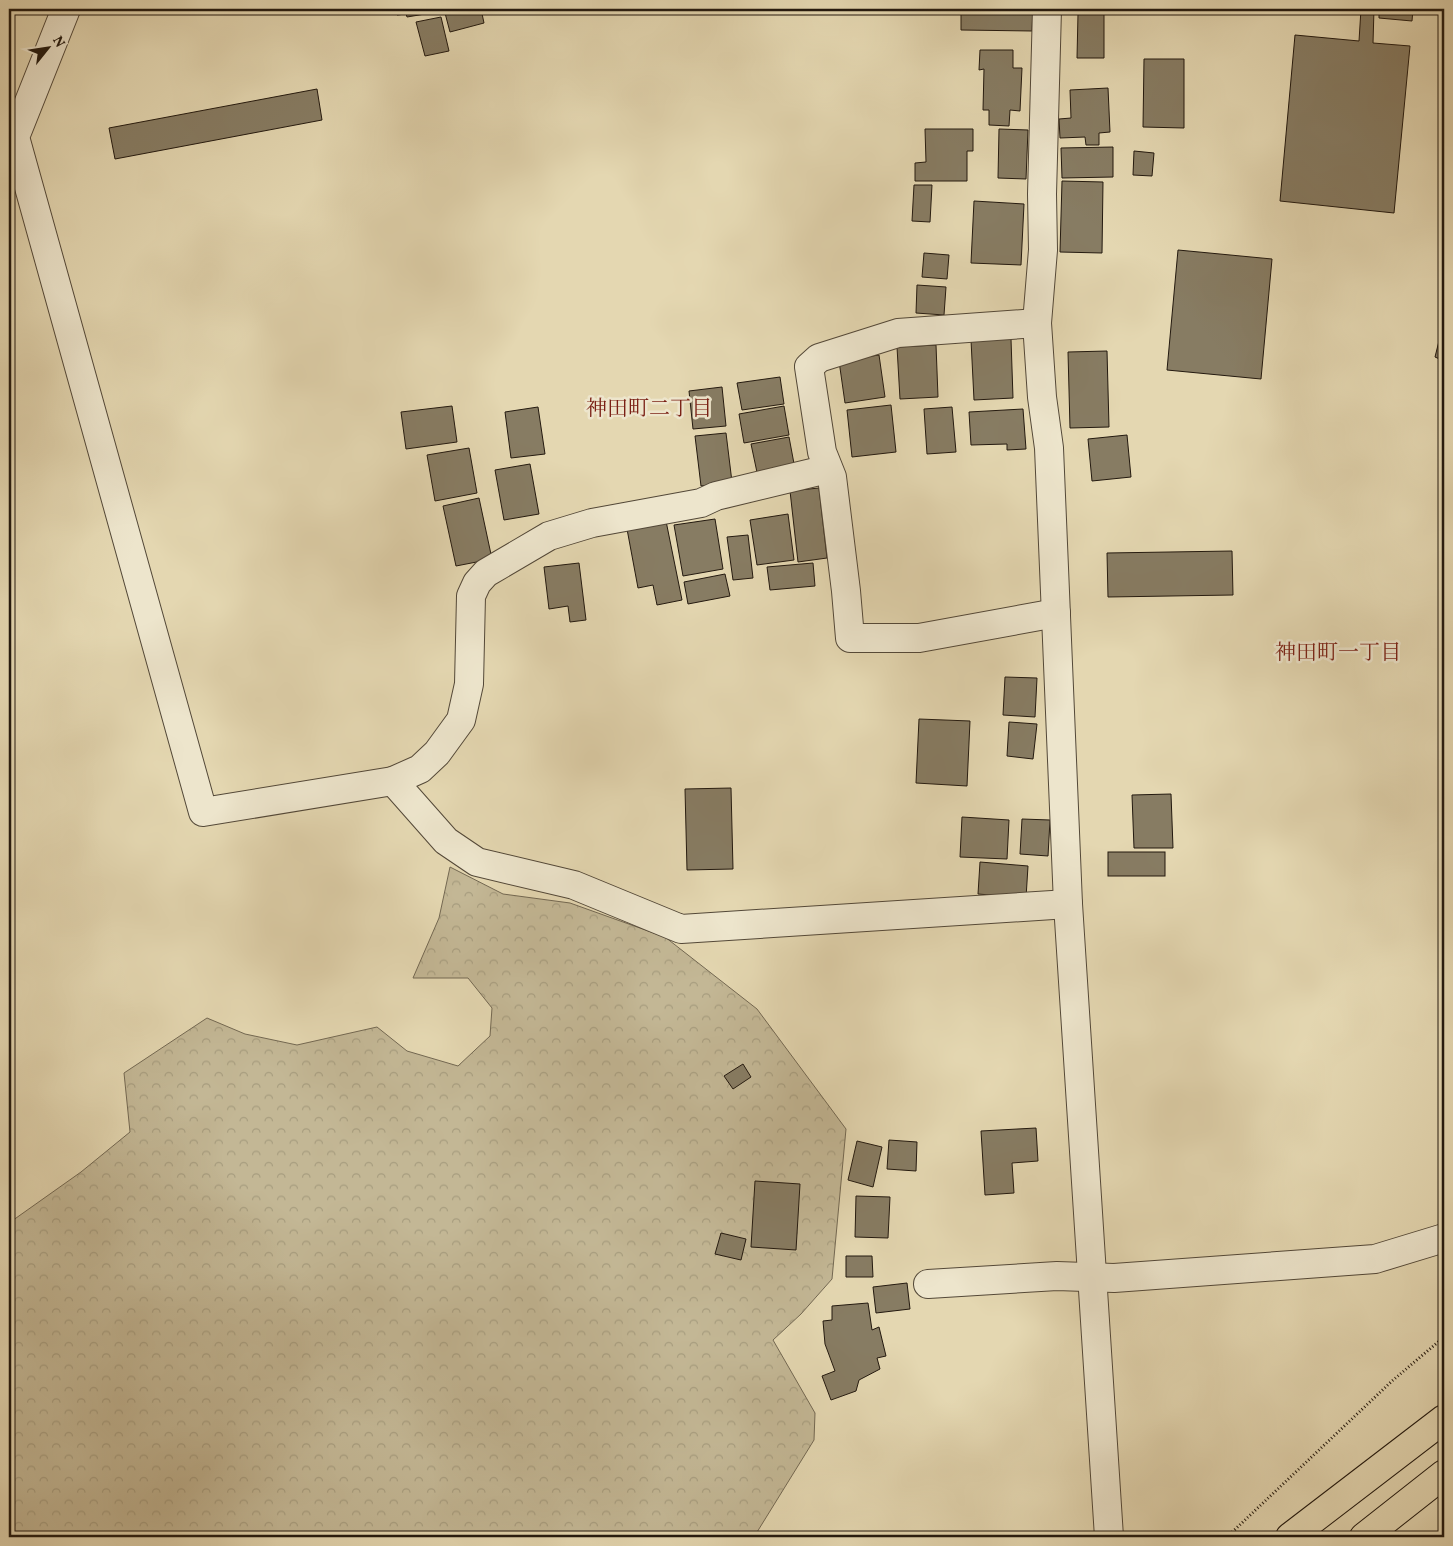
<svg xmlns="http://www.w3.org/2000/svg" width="1453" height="1546" font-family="Vollkorn,'Noto Serif JP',serif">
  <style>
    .forest { fill: url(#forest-crowns); stroke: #736852 }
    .building { fill: #877c63; stroke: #23190f }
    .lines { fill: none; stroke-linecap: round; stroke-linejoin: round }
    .minor-casing { stroke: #534838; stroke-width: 30 }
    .motorway-casing { stroke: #23190f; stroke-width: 30 }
    .path { stroke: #23190f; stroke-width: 3; stroke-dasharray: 1 2.5; stroke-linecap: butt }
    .minor { stroke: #ede5cc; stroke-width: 28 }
    .motorway { stroke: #e4d7b1; stroke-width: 28 }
    .labels { text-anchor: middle; stroke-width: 5; stroke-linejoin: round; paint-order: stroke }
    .neighbourhood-label { font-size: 21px; fill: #7a1f14; stroke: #ede5cc }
  </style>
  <defs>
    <pattern id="forest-crowns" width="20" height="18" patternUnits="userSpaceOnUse" patternTransform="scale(1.25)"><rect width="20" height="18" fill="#c3b795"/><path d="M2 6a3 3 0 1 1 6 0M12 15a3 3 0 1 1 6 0" fill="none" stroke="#a79d7f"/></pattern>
  </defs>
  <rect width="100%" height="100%" fill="#e4d7b1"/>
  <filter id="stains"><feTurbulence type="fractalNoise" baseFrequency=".004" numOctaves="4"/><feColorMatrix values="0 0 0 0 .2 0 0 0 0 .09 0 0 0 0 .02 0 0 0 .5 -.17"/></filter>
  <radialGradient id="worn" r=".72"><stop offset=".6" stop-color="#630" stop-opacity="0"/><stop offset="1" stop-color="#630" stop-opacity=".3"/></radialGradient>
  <path class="forest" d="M450,867L503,894L570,903L665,937L757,1009L846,1129L832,1279L801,1314L773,1340L815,1413L814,1440L754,1537H9V1223L81,1172L130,1132L124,1073L207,1018L245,1034L297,1045L377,1027L407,1051L458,1066L490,1036L492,1008L468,978H413L439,918Z"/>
  <g class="building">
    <path d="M396,9H442L443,11L407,17L406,14L397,15Z"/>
    <path d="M463,9H481L484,23L450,32L445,13Z"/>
    <path d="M961,9H1033L1032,31L961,30Z"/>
    <path d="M1361,9H1374L1373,43L1410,46L1394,213L1280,201L1295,35L1359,41Z"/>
    <path d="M1379,9H1413L1412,21L1379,18Z"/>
    <path d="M1078,14H1104V58H1077Z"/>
    <path d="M441,17L449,51L425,56L416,22Z"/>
    <path d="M980,50H1013V68H1022L1020,111L1010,110L1009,126L989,125V110H983L984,69L979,70Z"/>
    <path d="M1144,59H1184V128L1143,127Z"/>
    <path d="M1108,88L1110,132L1099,133V145H1086L1085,137L1060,138L1059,119L1071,118L1070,90Z"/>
    <path d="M317,89L322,120L115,159L109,128Z"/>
    <path d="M925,129H973V151H967V181H915V163L926,162Z"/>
    <path d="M999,129L1028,130L1026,179L998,178Z"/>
    <path d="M1113,147V177L1062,178L1061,148Z"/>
    <path d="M1134,151L1154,153L1152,176L1133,175Z"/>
    <path d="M1062,181L1103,182L1102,253L1060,252Z"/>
    <path d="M914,185H932L930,222L912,221Z"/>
    <path d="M974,201L1024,204L1021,265L971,263Z"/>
    <path d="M1178,250L1272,259L1261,379L1167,370Z"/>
    <path d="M924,253L949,255L947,279L922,277Z"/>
    <path d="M917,285L946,287L944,315L916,313Z"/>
    <path d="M1444,321V361L1435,357Z"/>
    <path d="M1011,339L1013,398L974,400L971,340Z"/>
    <path d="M936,345L938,397L900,399L897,347Z"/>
    <path d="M1107,351L1109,427L1070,428L1068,352Z"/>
    <path d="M879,355L885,397L845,403L839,361Z"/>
    <path d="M780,377L784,404L742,410L737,383Z"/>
    <path d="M722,387L726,426L693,429L689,391Z"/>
    <path d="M891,405L896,452L852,457L847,410Z"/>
    <path d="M452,406L457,442L406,449L401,412Z"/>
    <path d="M784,406L789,435L744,443L739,414Z"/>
    <path d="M538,407L545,454L511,458L505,412Z"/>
    <path d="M952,407L956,452L927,454L924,409Z"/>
    <path d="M1023,409L1026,449L1007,450V444L971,445L969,412Z"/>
    <path d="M726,433L732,482L701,486L695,436Z"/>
    <path d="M1127,435L1131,477L1092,481L1088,439Z"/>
    <path d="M789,437L795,469L758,477L751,444Z"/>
    <path d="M469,448L477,493L435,501L427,455Z"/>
    <path d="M530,464L539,514L504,520L495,470Z"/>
    <path d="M819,488L827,558L798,562L790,491Z"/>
    <path d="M479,498L492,559L456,566L443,506Z"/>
    <path d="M788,514L794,560L757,565L750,520Z"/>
    <path d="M715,519L723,569L683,576L674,525Z"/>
    <path d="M666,521L682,600L657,605L653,585L638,588L627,529Z"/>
    <path d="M748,535L753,578L733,580L727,537Z"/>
    <path d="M1232,551L1233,595L1108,597L1107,553Z"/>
    <path d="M579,563L586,620L570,622L568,606L549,609L544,567Z"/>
    <path d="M813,563L815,586L770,590L767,567Z"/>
    <path d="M725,574L730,596L688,604L684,582Z"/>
    <path d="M1005,677L1037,678L1035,717L1003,715Z"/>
    <path d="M919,719L970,721L967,786L916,783Z"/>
    <path d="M1009,722L1037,724L1033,759L1007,756Z"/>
    <path d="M731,788L733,869L687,870L685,789Z"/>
    <path d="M1171,794L1173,848H1134L1132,795Z"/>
    <path d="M962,817L1009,820L1007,859L960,857Z"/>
    <path d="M1022,819L1050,820L1048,856L1020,854Z"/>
    <rect x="1108" y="852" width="57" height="24"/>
    <path d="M980,862L1028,866L1026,898L978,894Z"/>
    <path d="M743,1064L751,1077L733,1089L724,1076Z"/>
    <path d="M1036,1128L1038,1161L1012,1163L1014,1193L985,1195L981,1131Z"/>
    <path d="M889,1140L917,1142L916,1171L887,1169Z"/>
    <path d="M857,1141L882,1147L873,1187L848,1180Z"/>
    <path d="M755,1181L800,1184L796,1250L751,1247Z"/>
    <path d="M856,1196L890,1197L888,1238L855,1237Z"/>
    <path d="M721,1233L746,1239L741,1260L715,1254Z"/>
    <path d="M846,1256H872L873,1277H846Z"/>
    <path d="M907,1283L910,1309L876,1313L873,1287Z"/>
    <path d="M868,1303L872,1330L879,1327L886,1356L877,1358L880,1369L859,1380L856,1391L831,1400L822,1376L835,1371L825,1344L823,1321L832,1320V1306Z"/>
  </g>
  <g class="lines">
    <g class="minor-casing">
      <g id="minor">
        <path d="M66,9L15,137L203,812L393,781L446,841L477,862L574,885L681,929L1068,904"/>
        <path d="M1047,9L1042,194L1043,250L1037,323L1042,397L1049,448L1068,904L1109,1537"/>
        <path d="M1037,323L898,333L819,358L809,367L822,452L832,477L846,591L850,638H919L1056,613"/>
        <path d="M393,781L420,769L437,753L461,720L469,684L471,596L477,583L486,573L549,536L592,523L701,503L716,496L828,469"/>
        <path d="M928,1284L1057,1276L1114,1278L1375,1259L1444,1238"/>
      </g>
    </g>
    <g class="motorway-casing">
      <g id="motorway">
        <path d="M1290,1537L1444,1419"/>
        <path d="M1364,1537L1444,1474"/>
      </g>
    </g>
    <path class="path" d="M1227,1537L1392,1381L1444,1337"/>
    <use href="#minor" class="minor"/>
    <use href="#motorway" class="motorway"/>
  </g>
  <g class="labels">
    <g class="neighbourhood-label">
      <text x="649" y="415">神田町二丁目</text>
      <text x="1338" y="659">神田町一丁目</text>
    </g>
  </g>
  <rect width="1453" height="1546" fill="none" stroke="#e4d7b1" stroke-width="30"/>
  <rect x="10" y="10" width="1433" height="1526" fill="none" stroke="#23190f" stroke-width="2.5"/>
  <rect x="15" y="15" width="1423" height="1516" fill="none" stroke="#23190f"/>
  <g transform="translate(48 48) rotate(60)" stroke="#ede5cc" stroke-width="4" paint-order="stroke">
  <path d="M0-4L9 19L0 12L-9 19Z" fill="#23190f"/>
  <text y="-8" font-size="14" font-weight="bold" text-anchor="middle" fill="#23190f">N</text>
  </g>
  <rect width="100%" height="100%" filter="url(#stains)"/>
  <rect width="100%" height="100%" fill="url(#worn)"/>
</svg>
